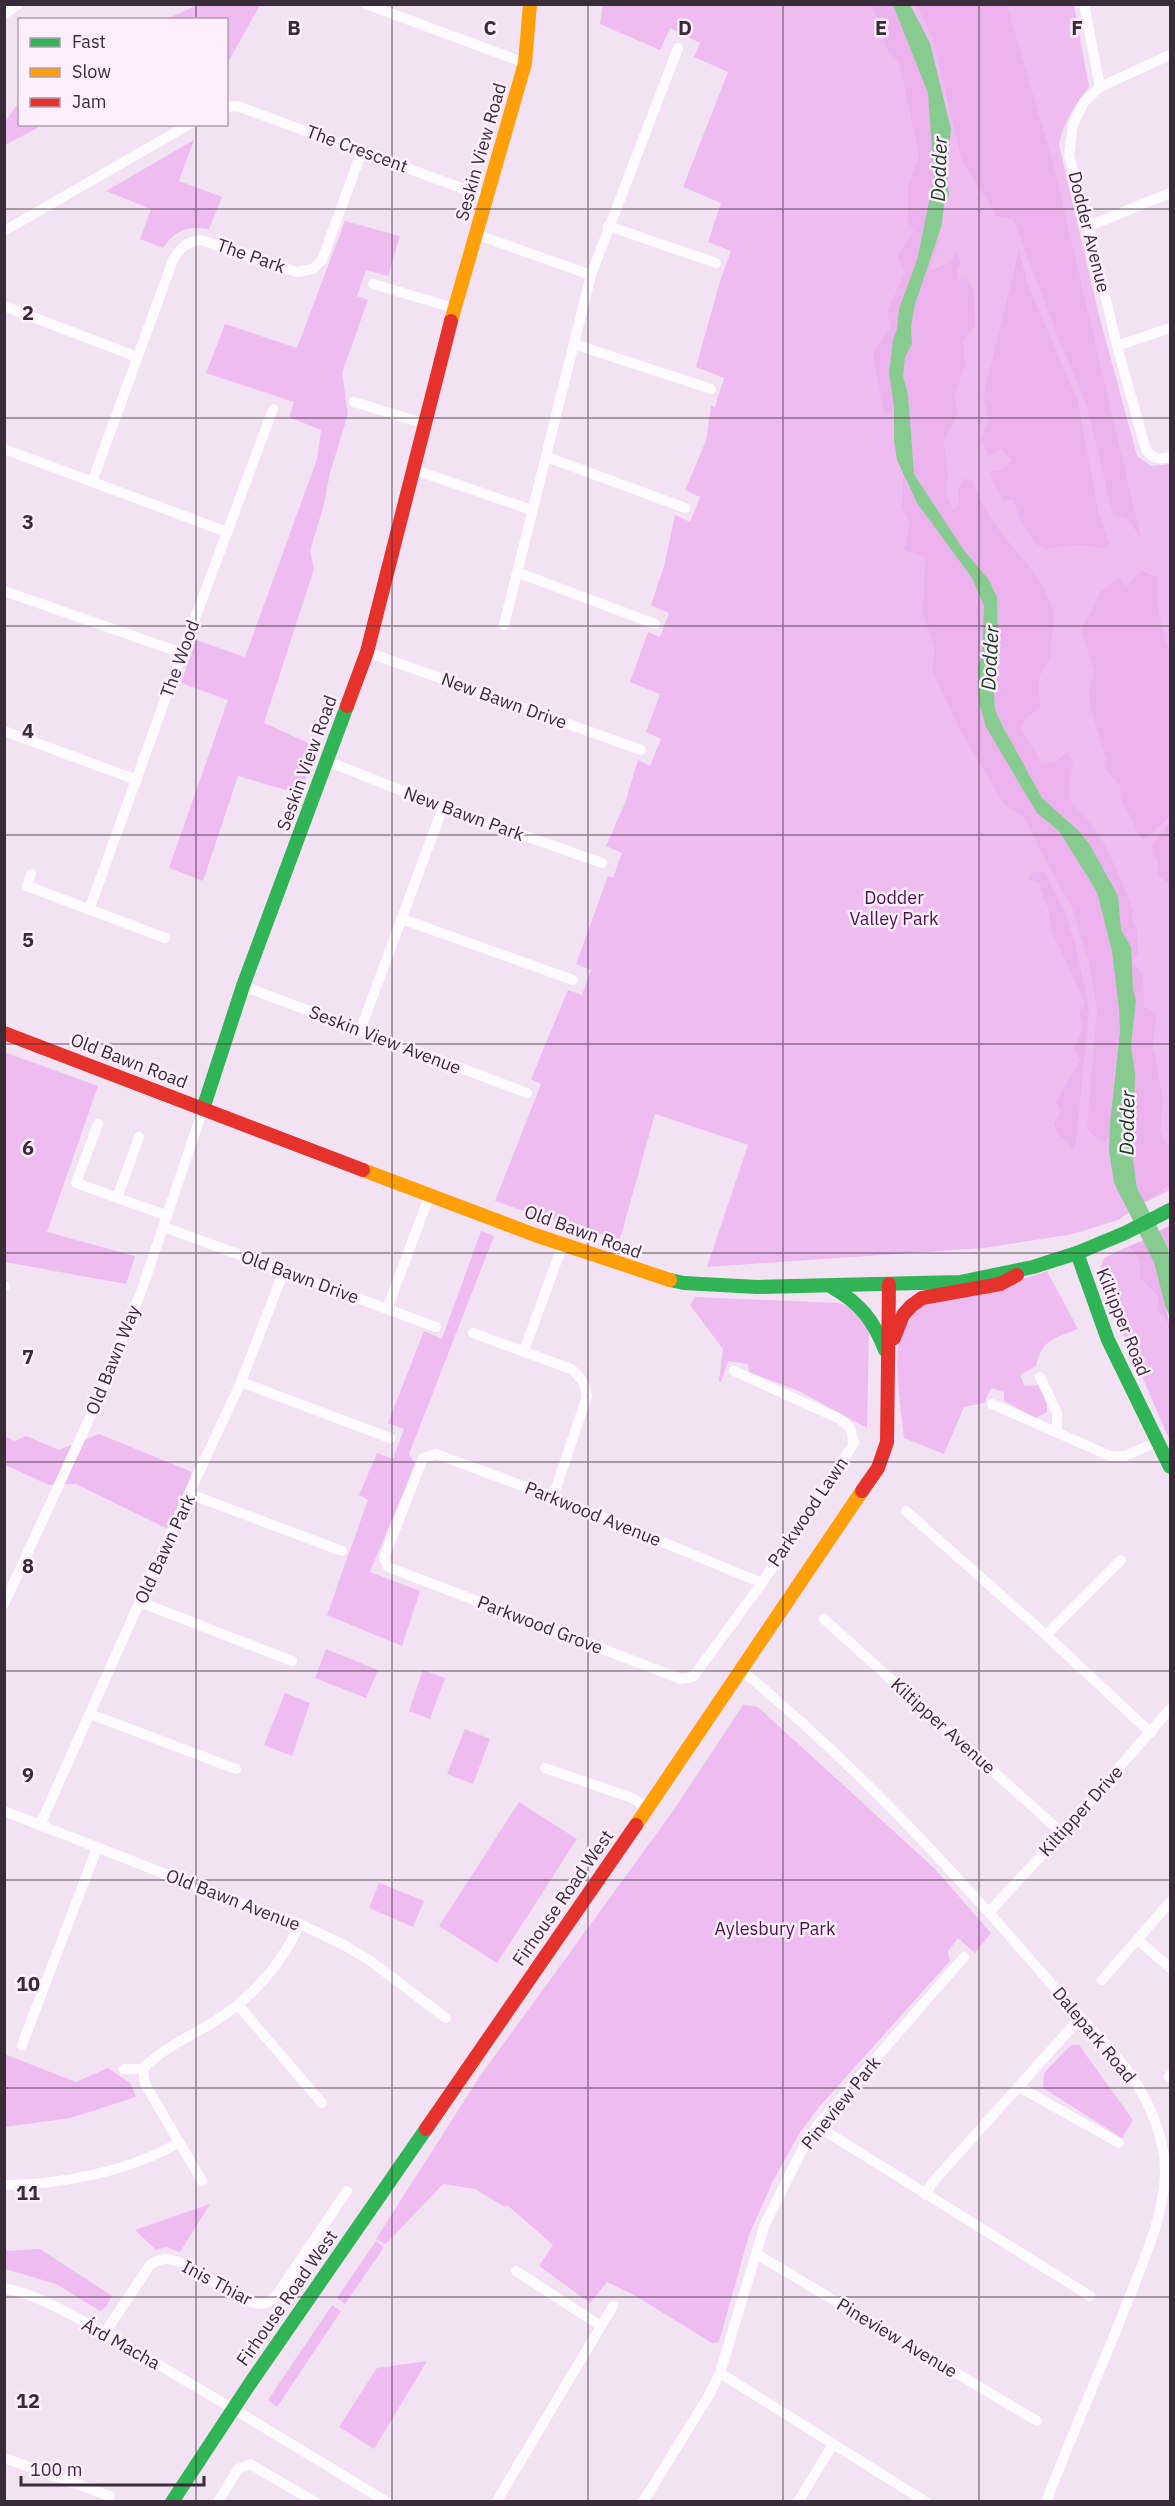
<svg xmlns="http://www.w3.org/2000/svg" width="1175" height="2506" font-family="'IBM Plex Sans',sans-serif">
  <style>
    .green { fill: #efbcf1 }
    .forest { fill: #ebb2ee }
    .water { fill: #88cb90 }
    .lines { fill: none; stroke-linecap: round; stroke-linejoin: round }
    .street { stroke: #fdfbfd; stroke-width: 10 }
    .fast { stroke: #30b455; stroke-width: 14 }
    .slow { stroke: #ff9f0a; stroke-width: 14 }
    .jam { stroke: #e5322d; stroke-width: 14 }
    .grid { fill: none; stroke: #3a2b3b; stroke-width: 1.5; stroke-opacity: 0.55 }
    .labels { text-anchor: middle; stroke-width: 5; stroke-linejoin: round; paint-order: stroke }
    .street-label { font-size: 18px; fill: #3a2b3b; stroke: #feeefe }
    .park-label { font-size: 18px; fill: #4b134e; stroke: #feeefe }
    .water-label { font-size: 20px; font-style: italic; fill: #17401b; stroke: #feeefe }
    .grid-label { font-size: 20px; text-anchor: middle; font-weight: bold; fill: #3a2b3b; stroke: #feeefe; stroke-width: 5; stroke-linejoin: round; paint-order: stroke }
  </style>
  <rect width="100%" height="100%" fill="#f3e2f4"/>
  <g class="green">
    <path d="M199,4L260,5L227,64L226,20L167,19Z"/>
    <path d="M603,5H1074L1089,87C1075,105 1063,122 1059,145L1098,311L1137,456L1151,466L1170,464V1190L1138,1206L1118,1220L1073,1234L984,1248L707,1267L748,1145L655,1114L620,1239L541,1217L495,1201L541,1084L531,1079L568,990L582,995L591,970L576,964L608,876L613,878L622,853L606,846L625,803L638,760L650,766L661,739L646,732L660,694L630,682L648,632L660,637L669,613L651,605L664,566L675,515L690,522L700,497L685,490L706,441L711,406L715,407L724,378L696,367L721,278L731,251L708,242L721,203L683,187L728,72L694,57L700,43L670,28L660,50L600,24Z"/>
    <path d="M19,102L20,124L43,125L5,145V122Z"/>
    <path d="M194,140L179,181L222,197L209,229C187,226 175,230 163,248L140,239L151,209L106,191Z"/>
    <path d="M345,221L400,236L388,276L366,270L357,296L368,300L342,373L348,414L330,473L324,504L310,551L314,569L264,723L317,747L300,794L238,776L203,881L169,868L228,700L181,683L196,640L245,657L317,459L321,430L289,417L294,402L206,373L225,324L297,348Z"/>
    <path d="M4,1052L98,1086L47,1232L135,1256L126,1284L5,1262Z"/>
    <path d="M481,1231L494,1236L409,1454L415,1464L370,1572L420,1591L402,1646L327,1615L368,1500L359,1495L377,1453L393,1459L404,1429L388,1423L424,1331L442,1339Z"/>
    <path d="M1127,1247C1140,1254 1140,1265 1140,1278L1158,1297L1157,1310L1166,1320L1170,1335V1441L1103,1287L1099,1271L1104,1258Z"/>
    <path d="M1047,1271L1078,1329C1055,1338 1042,1339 1036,1366L1020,1375L1025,1386L1039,1385L1047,1400V1412L1036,1418L1004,1401V1392L991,1388L984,1403L964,1407L944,1454L904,1438C901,1405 888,1341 909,1313C912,1310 917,1307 921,1305L1023,1279Z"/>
    <path d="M695,1297L839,1303L858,1311L869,1331L867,1428L799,1391L749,1372L748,1364L728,1361L721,1382L719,1381L723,1349L690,1305Z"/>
    <path d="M99,1434L192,1472L170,1530L76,1484L49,1485L5,1465L4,1436L15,1441L26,1436L59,1450Z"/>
    <path d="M326,1649L378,1670L366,1698L315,1678Z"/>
    <path d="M423,1670L445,1678L430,1719L409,1711Z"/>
    <path d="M285,1693L310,1703L292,1756L264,1745Z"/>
    <path d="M743,1705L758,1707L935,1869L991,1933L975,1953L958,1938L948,1951L950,1961L819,2107L799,2134L773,2181L749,2235L719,2342L712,2343L634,2295L607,2282L590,2303L539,2266L553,2245L507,2205L505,2207L475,2189L443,2184L386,2244L376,2239L480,2076L673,1811Z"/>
    <path d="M465,1729L490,1739L473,1784L447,1774Z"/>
    <path d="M519,1802L577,1839L497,1963L439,1926Z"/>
    <path d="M379,1883L424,1901L413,1927L369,1908Z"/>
    <path d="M1071,2045H1079L1133,2120L1122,2138L1043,2088L1044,2073Z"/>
    <path d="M4,2054L76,2082L108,2068L130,2083L136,2097L70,2118L5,2127Z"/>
    <path d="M210,2204L180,2252L166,2247L156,2250L135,2230Z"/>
    <path d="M376,2241L384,2247L345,2304L337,2298Z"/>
    <path d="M40,2249L112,2296L106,2307L100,2311L56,2284L5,2269V2251Z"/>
    <path d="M332,2305L341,2311L277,2407L268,2400Z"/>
    <path d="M427,2361L374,2449L339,2427L377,2368Z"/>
  </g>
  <g class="forest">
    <path d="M872,5H893L928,93L934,178L917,260L899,309L897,329L893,341L889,373L894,407L888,416L883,409L873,353L891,327L887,312L905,272L897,256L914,232L908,220V188L919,155L899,61C884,49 885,46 881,28C879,20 874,13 872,5Z"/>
    <path d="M917,5H1007L1053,163L1141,538L1126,517L1113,515L1086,403L1059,340L1013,219L997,216L962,161L933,40Z"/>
    <path d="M942,224L939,242L928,272L948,263L957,252L961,263L957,269L958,280L968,279L974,292L975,326L963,342L965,364L955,395L957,416L944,441L948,478C943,488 948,502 954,510L959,504L958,492L964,478L974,483C989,533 1031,556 1050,602C1057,618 1053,627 1051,642C1050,646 1052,651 1051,656C1050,661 1044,666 1042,671C1037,681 1039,696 1041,707L1026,718L1021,728L1042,764L1054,763L1068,751L1073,764L1068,791L1071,802L1088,820L1105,845L1122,881L1133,910L1132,919L1137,931L1138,953L1132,962L1143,974L1144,1006L1156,1014C1156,1023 1152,1044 1153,1050C1155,1057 1158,1058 1156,1065L1163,1099L1160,1132L1170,1151V1184L1144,1202L1137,1188L1129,1132L1134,1106L1135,1073L1131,1046L1136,1001L1133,989L1131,962L1119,920L1118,896L1090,845L1080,831L1042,798L1003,727L995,710L994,695L998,647L997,597L989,580L963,549L914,475L908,394L903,377L905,357L912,344L911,327L915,304Z"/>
    <path d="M1019,250L1027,282L1078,402L1098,510L1109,544L1105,549L1079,545L1046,549L1036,544L1019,517L1014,500H1004L995,487L990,471H1000L1012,461L1001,449L989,456L981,439L989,418L983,398Z"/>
    <path d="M903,477L917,503L972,578L984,606L982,656L978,667L979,703L997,742L1037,813L1059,831L1097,892L1112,951L1119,1009L1120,1031L1113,1077L1110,1135L1105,1142L1097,1139L1087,1128L1097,1010L1089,963L1072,907L1043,856L1024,817L1004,804L959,728L932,670L935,649L923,615L925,557L904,550L910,523L902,508Z"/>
    <path d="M1142,571L1157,577C1156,604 1161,628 1170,654V816L1144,840L1136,832C1134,813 1119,809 1120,786L1104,767L1106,759L1091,709L1089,692L1094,672L1081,629L1095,605L1100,592L1119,578L1125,587Z"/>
    <path d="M1170,822V884L1157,875L1158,860L1153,854L1152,846Z"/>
    <path d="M1032,872L1045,873L1065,912L1076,948L1089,1009L1076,1142L1072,1150L1066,1140L1059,1136L1054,1124L1061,1112L1056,1101L1080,1061L1074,1049L1083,1028L1079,1014L1085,1002L1052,932L1048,907L1045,903L1039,883L1028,879Z"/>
    <path d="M1170,1225V1263L1168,1248L1159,1231Z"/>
    <path d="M1144,1240C1147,1247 1151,1254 1154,1261C1160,1276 1170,1319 1170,1335L1166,1320L1157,1310L1158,1297L1140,1278C1140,1265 1140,1254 1127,1247Z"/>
  </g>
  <path class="water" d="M893,5H910L930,43L951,129L947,172L949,195L944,204L942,224L915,304L911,327L912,344L905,357L903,377L908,394L914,474L963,549L989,580L997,597L998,647L994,695L995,710L1003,727L1042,798L1079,831L1090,845L1118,896L1121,930L1131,947L1133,989L1136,1001L1131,1046L1135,1073L1134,1106L1129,1132L1137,1188L1168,1248L1170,1263V1318L1165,1305L1154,1262L1114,1183L1109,1151L1110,1123L1120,1031L1119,1009L1112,951L1097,892L1059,831L1037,813L986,727L979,703L978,667L982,656L984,606L972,578L917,503L897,460L894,440V407L889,373L893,340L897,329L899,309L917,260L934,178L928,93Z"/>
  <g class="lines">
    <g class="street">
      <path d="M366,4L525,63"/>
      <path d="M1084,4L1100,87"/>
      <path d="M4,14L19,4"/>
      <path d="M1170,55L1100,87L1084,102L1073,124L1069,156L1089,226L1117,346L1146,450C1153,459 1159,460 1170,457"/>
      <path d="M226,107L237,106L486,197"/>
      <path d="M608,226L716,263"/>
      <path d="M1089,226L1170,193"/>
      <path d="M4,231L190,124"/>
      <path d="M475,234L591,275"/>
      <path d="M373,284L454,308"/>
      <path d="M4,306L137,357"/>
      <path d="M574,344L711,389"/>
      <path d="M1117,346L1170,328"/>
      <path d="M354,402L423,423"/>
      <path d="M4,449L227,532"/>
      <path d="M547,457L685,508"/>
      <path d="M412,469L532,510"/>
      <path d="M92,482L173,260C181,248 186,241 201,240L297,272L313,269L322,260L362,151"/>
      <path d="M519,573L655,624"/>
      <path d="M4,591L182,653"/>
      <path d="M504,625L591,275L678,48"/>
      <path d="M367,652L641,750"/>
      <path d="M4,731L137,780"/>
      <path d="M327,761L443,807L602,863"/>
      <path d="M31,874L27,886L165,938"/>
      <path d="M89,910L178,664L273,409"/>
      <path d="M402,919L573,980"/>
      <path d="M243,986L527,1093"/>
      <path d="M360,1031L443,807"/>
      <path d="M98,1124L76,1183L168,1216"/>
      <path d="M117,1198L139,1137"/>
      <path d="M164,1227L436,1327"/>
      <path d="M4,1287L5,1286"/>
      <path d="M387,1309L430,1194"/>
      <path d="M473,1333L571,1369C581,1377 585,1383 587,1396L553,1497"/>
      <path d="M524,1351L563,1244"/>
      <path d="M734,1371L840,1419L850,1428L854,1443L762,1583L693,1677L681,1679L388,1567L384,1558L423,1458L436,1454L553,1497L762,1583"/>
      <path d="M1040,1377L1057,1413V1433"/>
      <path d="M241,1382L390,1438"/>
      <path d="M992,1404L1110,1456H1125L1157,1442"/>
      <path d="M190,1494L342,1551"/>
      <path d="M906,1511L1046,1635L1151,1733"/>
      <path d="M140,1602L292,1661"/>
      <path d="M4,1604L97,1402L141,1292L203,1109"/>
      <path d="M824,1619L1062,1833"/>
      <path d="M1046,1635L1121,1560"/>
      <path d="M740,1669C854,1763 957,1874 1053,1986C1077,2015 1109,2045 1131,2075C1150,2103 1166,2140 1165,2175C1163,2216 1146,2255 1131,2293C1104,2363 1073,2431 1046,2502"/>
      <path d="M90,1714L236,1769"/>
      <path d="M545,1768L632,1798L647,1807"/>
      <path d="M4,1811L237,1902L300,1924L344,1945L369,1960L446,2018"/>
      <path d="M40,1825L165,1545L241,1382L284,1271"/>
      <path d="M989,1912L1062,1833L1170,1709"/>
      <path d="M1138,1940L1170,1968"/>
      <path d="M1102,1980L1170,1902"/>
      <path d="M238,2005L322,2103"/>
      <path d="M22,2045L97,1848"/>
      <path d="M124,2069H143"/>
      <path d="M1169,2077L1170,2075"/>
      <path d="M1019,2087L1119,2143"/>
      <path d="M817,2126L1090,2296"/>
      <path d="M202,2181L145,2084L143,2069C161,2049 189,2037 212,2023C250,2000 282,1964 300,1924"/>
      <path d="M4,2185C60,2185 130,2171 178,2143"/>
      <path d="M925,2195L932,2183L1080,2018"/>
      <path d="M758,2255L1037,2421"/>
      <path d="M516,2271L601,2326"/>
      <path d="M4,2288C46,2296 91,2327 128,2347C215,2397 301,2450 387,2502"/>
      <path d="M104,2334L150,2265C161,2258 166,2257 179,2262L251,2302C263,2306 268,2304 276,2296L347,2191"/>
      <path d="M720,2373L926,2502"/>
      <path d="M4,2458L110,2496"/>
      <path d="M218,2502L238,2469L250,2464L315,2502"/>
      <path d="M496,2502L613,2306"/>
      <path d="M643,2502L709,2395L720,2373L765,2224L801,2152L817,2126L964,1957"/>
      <path d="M798,2502L833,2444"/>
    </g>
    <g class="fast">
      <path d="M203,1109L243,986L347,706"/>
      <path d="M1077,1253L1108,1340L1170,1467"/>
      <path d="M670,1280L684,1283L757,1287L960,1282L1033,1267L1077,1253L1125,1233L1170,1210"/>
      <path d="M833,1288C860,1303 874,1321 885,1350"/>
      <path d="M172,2502L249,2385L426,2129"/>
    </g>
    <g class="slow">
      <path d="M451,321L525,63L530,4"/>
      <path d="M363,1170L535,1235L670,1280"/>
      <path d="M636,1825L862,1491"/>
    </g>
    <g class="jam">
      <path d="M347,706L367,652L451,321"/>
      <path d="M4,1033L363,1170"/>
      <path d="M894,1338L903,1315L911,1306L922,1298L1000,1284L1017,1275"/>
      <path d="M862,1491L878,1468L887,1442L889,1284"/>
      <path d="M426,2129L636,1825"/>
    </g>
  </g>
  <path class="grid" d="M196,4V20M392,4V2502M588,4V2502M783,4V2502M979,4V2502M196,124V2502M4,209H1170M4,418H1170M4,626H1170M4,835H1170M4,1044H1170M4,1253H1170M4,1462H1170M4,1671H1170M4,1880H1170M4,2088H1170M4,2297H1170"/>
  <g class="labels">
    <g class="street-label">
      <text transform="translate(357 149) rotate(20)" y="6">The Crescent</text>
      <text transform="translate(481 152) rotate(-74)" y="6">Seskin View Road</text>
      <text transform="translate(1089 232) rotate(76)" y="6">Dodder Avenue</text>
      <text transform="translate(251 256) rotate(19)" y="6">The Park</text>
      <text transform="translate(180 659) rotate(-70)" y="6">The Wood</text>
      <text transform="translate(504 701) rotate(20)" y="6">New Bawn Drive</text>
      <text transform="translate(307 763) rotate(-70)" y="6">Seskin View Road</text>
      <text transform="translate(464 814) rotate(20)" y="6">New Bawn Park</text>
      <text transform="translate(385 1040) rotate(21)" y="6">Seskin View Avenue</text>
      <text transform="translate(129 1061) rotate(21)" y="6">Old Bawn Road</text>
      <text transform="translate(583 1232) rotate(20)" y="6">Old Bawn Road</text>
      <text transform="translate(300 1277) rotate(20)" y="6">Old Bawn Drive</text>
      <text transform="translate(1123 1322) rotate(68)" y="6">Kiltipper Road</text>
      <text transform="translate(113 1360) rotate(-68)" y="6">Old Bawn Way</text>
      <text transform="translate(808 1512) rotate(-56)" y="6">Parkwood Lawn</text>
      <text transform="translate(593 1514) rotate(22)" y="6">Parkwood Avenue</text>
      <text transform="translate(165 1549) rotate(-65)" y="6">Old Bawn Park</text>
      <text transform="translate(540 1625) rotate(21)" y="6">Parkwood Grove</text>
      <text transform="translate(943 1726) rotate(42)" y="6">Kiltipper Avenue</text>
      <text transform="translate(1081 1811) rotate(-48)" y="6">Kiltipper Drive</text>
      <text transform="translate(563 1898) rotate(-55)" y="6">Firhouse Road West</text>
      <text transform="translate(233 1900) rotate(21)" y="6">Old Bawn Avenue</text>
      <text transform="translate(1094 2035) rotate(50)" y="6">Dalepark Road</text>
      <text transform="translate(841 2103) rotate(-51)" y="6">Pineview Park</text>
      <text transform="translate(217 2283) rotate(28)" y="6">Inis Thiar</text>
      <text transform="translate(287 2298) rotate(-55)" y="6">Firhouse Road West</text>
      <text transform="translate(897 2338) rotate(31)" y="6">Pineview Avenue</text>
      <text transform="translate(121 2344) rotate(29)" y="6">Árd Macha</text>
    </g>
    <g class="park-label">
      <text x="894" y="904">Dodder<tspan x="894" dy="21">Valley Park</tspan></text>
      <text x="775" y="1935">Aylesbury Park</text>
    </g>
    <g class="water-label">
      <text transform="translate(939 169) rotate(-88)" y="7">Dodder</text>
      <text transform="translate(990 658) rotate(-87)" y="7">Dodder</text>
      <text transform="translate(1127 1123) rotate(-89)" y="7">Dodder</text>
    </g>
  </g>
  <g class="grid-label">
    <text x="294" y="35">B</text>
    <text x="490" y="35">C</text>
    <text x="685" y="35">D</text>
    <text x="881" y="35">E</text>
    <text x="1077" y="35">F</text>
    <text x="28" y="320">2</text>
    <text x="28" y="529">3</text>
    <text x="28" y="738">4</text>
    <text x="28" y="947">5</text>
    <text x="28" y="1155">6</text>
    <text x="28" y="1364">7</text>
    <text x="28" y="1573">8</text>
    <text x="28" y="1782">9</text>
    <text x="28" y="1991">10</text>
    <text x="28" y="2200">11</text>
    <text x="28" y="2408">12</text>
  </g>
  <rect width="1175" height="2506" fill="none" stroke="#3a2b3b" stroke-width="12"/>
  <rect x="18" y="18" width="210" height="108" fill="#feeefe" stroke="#b0a0b0" stroke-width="1.5"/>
  <rect x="30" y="38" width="30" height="9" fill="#30b455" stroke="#b0a0b0" stroke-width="1.5"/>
  <text x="72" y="48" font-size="18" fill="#3a2b3b">Fast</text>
  <rect x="30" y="68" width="30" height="9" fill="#ff9f0a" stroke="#b0a0b0" stroke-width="1.5"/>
  <text x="72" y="78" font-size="18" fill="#3a2b3b">Slow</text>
  <rect x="30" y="98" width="30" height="9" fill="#e5322d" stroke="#b0a0b0" stroke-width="1.5"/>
  <text x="72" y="108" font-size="18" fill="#3a2b3b">Jam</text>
  <path d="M21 2476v9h183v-9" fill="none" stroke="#3a2b3b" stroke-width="3"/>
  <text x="30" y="2476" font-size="18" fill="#3a2b3b" stroke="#feeefe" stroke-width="4.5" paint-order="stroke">100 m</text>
</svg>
